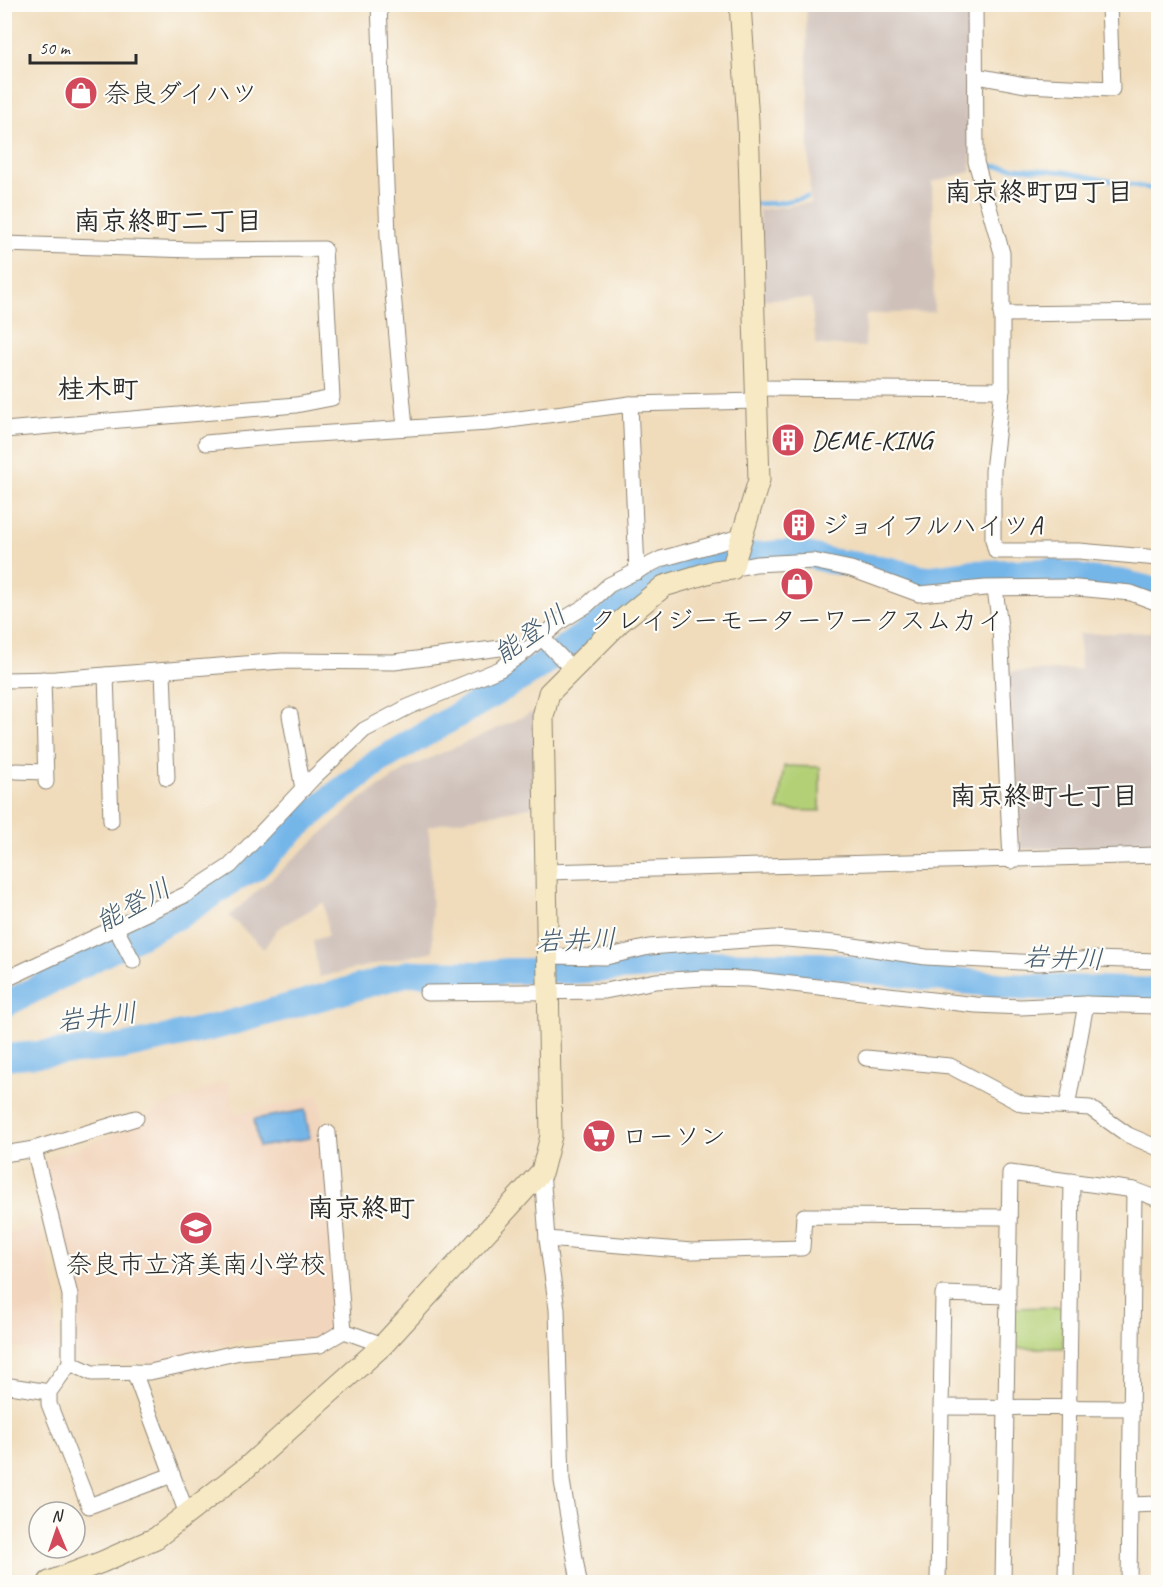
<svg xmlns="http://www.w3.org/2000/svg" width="1163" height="1587" font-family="Caveat,'Klee One',sans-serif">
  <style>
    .built { fill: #f2d5bd }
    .industrial { fill: #cfc1ba }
    .green { fill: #b4d077; stroke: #707e51; stroke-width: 1.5 }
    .water { fill: #75b6e9; stroke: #50708a; stroke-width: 1.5 }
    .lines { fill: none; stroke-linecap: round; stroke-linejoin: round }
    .stream { stroke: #75b6e9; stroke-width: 4.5 }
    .river { stroke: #75b6e9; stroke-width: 26 }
    .street-casing { stroke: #8e8473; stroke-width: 17 }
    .secondary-casing { stroke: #8e8473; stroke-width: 23 }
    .street { stroke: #fff; stroke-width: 15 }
    .secondary { stroke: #f6e9c3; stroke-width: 21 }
    .labels { text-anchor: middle; stroke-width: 4.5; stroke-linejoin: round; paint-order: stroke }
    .poi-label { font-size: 26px; fill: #2b2b2b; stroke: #fdfcf7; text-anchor: start }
    .neighbourhood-label { font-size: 27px; font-weight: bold; fill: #2b2b2b; stroke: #fdfcf7 }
    .water-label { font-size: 27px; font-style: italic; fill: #455c6e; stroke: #fdfcf7 }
  </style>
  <rect width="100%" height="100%" fill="#fdfcf7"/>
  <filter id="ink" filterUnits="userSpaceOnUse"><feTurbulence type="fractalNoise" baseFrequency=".0167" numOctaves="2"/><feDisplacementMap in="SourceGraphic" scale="12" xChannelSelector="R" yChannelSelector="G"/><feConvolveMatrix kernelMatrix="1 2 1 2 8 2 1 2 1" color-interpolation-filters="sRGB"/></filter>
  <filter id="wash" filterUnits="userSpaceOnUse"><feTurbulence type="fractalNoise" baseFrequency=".008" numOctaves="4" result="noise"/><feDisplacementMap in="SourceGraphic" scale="24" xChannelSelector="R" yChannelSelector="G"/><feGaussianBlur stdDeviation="1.35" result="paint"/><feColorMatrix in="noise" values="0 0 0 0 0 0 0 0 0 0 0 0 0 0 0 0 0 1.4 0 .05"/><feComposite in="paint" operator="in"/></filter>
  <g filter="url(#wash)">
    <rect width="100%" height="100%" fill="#f0dcbb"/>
    <g class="built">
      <path d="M228,1080L236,1113L283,1104L316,1095L321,1100L340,1321L324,1338L241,1340L158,1363L79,1360L75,1353L45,1162L50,1157L76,1149L123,1130L163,1106Z"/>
      <path d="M40,1224L56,1292V1358L5,1345V1234Z"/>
    </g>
    <g class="industrial">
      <path d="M806,5H970L971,172L932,182L934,312L866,314L865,347L816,345L811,299H760L759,210L810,203Z"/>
      <path d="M1150,604L1158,607V846L1019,849L1020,800L1008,672L1081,669L1079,634L1151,632Z"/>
      <path d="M536,711V806L429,826L433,951L319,977L313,940L328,936L324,902L277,929L264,949L229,916L361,799L408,768Z"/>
    </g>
    <g class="green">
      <path d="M784,766L820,767V811L778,810Z"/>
      <path d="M1062,1307L1063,1348H1010V1308Z"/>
    </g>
    <path class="water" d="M305,1110L310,1138L259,1147L254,1119Z"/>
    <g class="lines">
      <g class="stream">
        <path d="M982,165L1066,172L1158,190"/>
        <path d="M756,204L778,203L807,197"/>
      </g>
      <g class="river">
        <path d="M4,1005L184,913L241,875L255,868L286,837L327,801L377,762L528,674L646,590L703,559L796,552L830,561L887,569L925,579L970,573L1052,571L1087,579L1120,582L1158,591"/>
        <path d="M4,1057L123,1047L219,1026L409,973L482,974L508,971H572L684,964L819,965L1007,986L1158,991"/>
      </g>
    </g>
  </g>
  <g filter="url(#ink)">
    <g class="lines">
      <g class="street-casing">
        <g id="street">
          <path d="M379,4L388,236L405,428"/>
          <path d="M975,4L976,162L1002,253V390L993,471V540L996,551H1079L1158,558"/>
          <path d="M977,76L1025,85L1112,89L1109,4"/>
          <path d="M4,244L192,250L324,249L332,398L296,405L4,430"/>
          <path d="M1001,314L1158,312"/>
          <path d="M757,388L1002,390"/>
          <path d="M630,404L637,572"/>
          <path d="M206,443L284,436L488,423L630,404L757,401"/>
          <path d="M732,569L756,564L813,561L851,569L919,594L986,588L1066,587L1131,593L1158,603"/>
          <path d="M995,589L1000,627L1011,861"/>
          <path d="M542,638L573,670"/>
          <path d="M163,671L167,778"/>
          <path d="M106,675L111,821"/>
          <path d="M43,679L46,782"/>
          <path d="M4,680L55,679L282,661L394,662L508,647L527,650"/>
          <path d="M290,715L303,789"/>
          <path d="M16,771L45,772"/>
          <path d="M546,872L1158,855"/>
          <path d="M115,927L133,961"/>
          <path d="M548,956L606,957L649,947L775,938L834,943L926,957L1039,963L1093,959L1158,961"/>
          <path d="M4,980L187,894L230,866L313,778L364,730L408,707L500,669L527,650L561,621L587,605L609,585L661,559L740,537"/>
          <path d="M427,993L605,991L656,981L703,978L749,979L976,1005L1021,1007L1086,1004L1158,1006"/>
          <path d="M866,1058L950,1066L1022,1104L1090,1108L1128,1135L1158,1148"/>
          <path d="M1067,1107L1086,1004"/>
          <path d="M328,1133L344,1331L383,1345"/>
          <path d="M34,1149L70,1295V1363L92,1373L150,1372L240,1352L320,1345L344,1331"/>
          <path d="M4,1154L34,1149L136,1118"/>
          <path d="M542,1171L547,1239L557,1309L562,1481L579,1582"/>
          <path d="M547,1239L692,1251L802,1248L804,1216L1009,1217"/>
          <path d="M70,1363L49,1392V1404L89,1506L172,1475"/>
          <path d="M134,1372L187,1514"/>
          <path d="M4,1385L49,1392"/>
          <path d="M942,1407L1131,1408"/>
          <path d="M1131,1505L1158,1504"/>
          <path d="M938,1582L943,1294L1008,1296"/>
          <path d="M1003,1582L1010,1173L1134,1190L1158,1199"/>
          <path d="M1066,1582L1072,1181"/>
          <path d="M1129,1582L1134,1190"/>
        </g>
      </g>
      <g class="secondary-casing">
        <path id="secondary" d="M49,1582L102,1562L156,1538L246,1468L383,1345L542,1171L551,1136L543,717L549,693L620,622L664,586L714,571L732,569L759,480L748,121L740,4"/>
      </g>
      <use href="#street" class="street"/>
      <use href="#secondary" class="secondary"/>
    </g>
  </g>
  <defs>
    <g id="shop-disc" transform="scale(1.725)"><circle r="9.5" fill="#d1495b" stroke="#fdfcf7"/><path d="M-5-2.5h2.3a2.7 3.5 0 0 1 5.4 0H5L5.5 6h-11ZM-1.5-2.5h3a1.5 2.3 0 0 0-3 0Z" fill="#fff"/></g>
    <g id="building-disc" transform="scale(1.725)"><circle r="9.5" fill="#d1495b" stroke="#fdfcf7"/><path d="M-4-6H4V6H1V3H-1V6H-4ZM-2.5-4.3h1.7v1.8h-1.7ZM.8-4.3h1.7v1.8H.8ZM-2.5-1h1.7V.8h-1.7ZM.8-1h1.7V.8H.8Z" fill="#fff"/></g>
    <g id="supermarket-disc" transform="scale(1.725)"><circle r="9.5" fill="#d1495b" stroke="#fdfcf7"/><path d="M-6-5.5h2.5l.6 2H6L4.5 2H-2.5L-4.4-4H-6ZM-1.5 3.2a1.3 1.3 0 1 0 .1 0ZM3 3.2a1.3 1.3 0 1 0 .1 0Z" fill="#fff"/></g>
    <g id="school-disc" transform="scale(1.725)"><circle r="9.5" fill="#d1495b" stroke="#fdfcf7"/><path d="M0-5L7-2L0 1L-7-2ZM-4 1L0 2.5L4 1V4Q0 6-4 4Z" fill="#fff"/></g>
  </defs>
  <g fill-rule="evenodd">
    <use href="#shop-disc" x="81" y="93"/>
    <use href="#building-disc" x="788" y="440"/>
    <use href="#building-disc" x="799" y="525"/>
    <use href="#shop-disc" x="797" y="584"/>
    <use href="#supermarket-disc" x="599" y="1136"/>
    <use href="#school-disc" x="196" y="1228"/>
  </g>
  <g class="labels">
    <g class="poi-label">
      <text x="104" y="102">奈良ダイハツ</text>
      <text x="811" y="449">DEME-KING</text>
      <text x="822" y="534">ジョイフルハイツA</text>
      <text x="797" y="629" text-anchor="middle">クレイジーモーターワークスムカイ</text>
      <text x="622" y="1145">ローソン</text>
      <text x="196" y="1273" text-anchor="middle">奈良市立済美南小学校</text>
    </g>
    <g class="neighbourhood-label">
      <text x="1039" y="201">南京終町四丁目</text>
      <text x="168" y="230">南京終町二丁目</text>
      <text x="98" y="398">桂木町</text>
      <text x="1044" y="805">南京終町七丁目</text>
      <text x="361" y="1217">南京終町</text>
    </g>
    <g class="water-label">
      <text transform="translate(530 634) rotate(-34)" y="9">能登川</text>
      <text transform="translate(133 905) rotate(-28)" y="9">能登川</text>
      <text transform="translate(576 940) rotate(-2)" y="9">岩井川</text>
      <text transform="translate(1063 958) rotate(2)" y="9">岩井川</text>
      <text transform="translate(97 1017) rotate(-7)" y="9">岩井川</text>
    </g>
  </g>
  <rect width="1163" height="1587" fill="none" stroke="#fdfcf7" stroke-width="24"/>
  <g transform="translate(57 1530) rotate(358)"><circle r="28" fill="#fdfcf7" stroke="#a9a8a5" stroke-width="1.5"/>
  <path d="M0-4.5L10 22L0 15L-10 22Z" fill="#d1495b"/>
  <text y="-9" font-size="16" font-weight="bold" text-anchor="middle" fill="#2b2b2b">N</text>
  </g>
  <path d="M30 54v9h106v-9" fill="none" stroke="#2b2b2b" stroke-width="3"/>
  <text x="39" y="54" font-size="18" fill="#2b2b2b" stroke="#fdfcf7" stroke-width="4.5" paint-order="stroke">50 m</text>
</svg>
